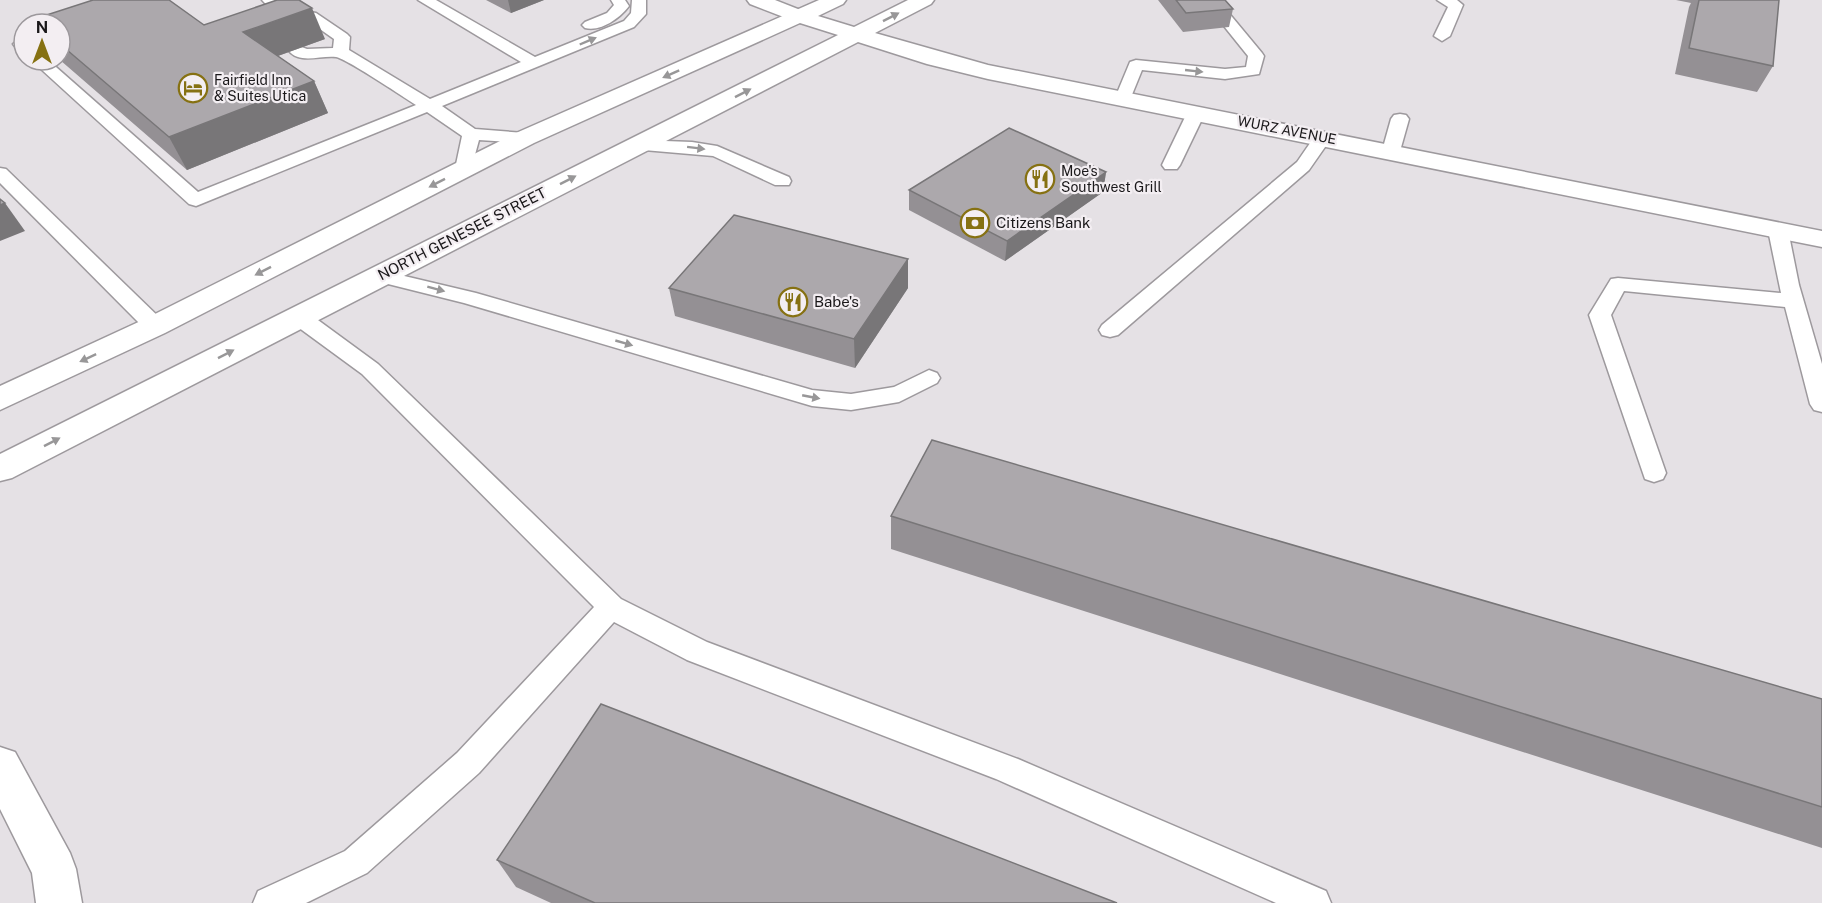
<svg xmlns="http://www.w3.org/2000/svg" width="1822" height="903" font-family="'Public Sans',sans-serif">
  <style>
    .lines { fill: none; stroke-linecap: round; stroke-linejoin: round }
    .lane-casing { stroke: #9d999d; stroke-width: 3 }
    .street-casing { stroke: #9d999d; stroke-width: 3 }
    .secondary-casing { stroke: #9d999d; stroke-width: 3 }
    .lane { fill: #fff; fill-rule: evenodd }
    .street { fill: #fff; fill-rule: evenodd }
    .secondary { fill: #fff; fill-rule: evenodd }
    .wall { fill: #949094 }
    .shaded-wall { fill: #787678 }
    .building { fill: #aca8ac; stroke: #787678; stroke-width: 1.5 }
    .oneway { fill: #989798 }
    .labels { text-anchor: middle; stroke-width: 4.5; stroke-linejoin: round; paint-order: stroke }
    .far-poi-label { font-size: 14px; fill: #1a181a; stroke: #f3eef2; text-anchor: start }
    .far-street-label { font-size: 14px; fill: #1a181a; stroke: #f3eef2 }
    .poi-label { font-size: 15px; fill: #1a181a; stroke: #f3eef2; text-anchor: start }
    .street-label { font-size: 15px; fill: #1a181a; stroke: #f3eef2 }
  </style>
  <rect width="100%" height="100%" fill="#e5e1e5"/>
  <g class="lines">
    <g class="lane-casing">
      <g id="lane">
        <path d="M262,0H277L286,8L316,13L347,34L350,37L349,50L430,99L521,62L418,0H436L535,57L624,21L631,13L632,0H646V14L634,27L442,106L475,129L525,133L531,134L534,138L531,142L525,143L479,140L470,173H458L455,169L462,136L427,112L196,206L189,204L31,60H48L198,192L416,105C402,96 347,59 336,57C320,55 300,65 288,50L296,45L307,49L333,48L334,39L307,20L276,15Z"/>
        <path d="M611,0H625L629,6C620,18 601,32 585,28L582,25L585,22L607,13L614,5Z"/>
        <path d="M1203,0H1218L1262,53L1264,56L1259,74L1225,79L1142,70L1129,102H1117L1115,98L1130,62L1136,60L1225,69L1246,67L1248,56Z"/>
        <path d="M1437,0H1457L1463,5L1450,36L1442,41L1434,36L1448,7Z"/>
        <path d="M24,37V52L18,50L13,44Z"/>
        <path d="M1196,108L1202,109L1205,113L1180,165L1177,169H1165L1162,165L1187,113L1190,109Z"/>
        <path d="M1400,114L1406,115L1409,119L1400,151L1397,155H1385L1382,151L1391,119L1394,115Z"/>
        <path d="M1323,132L1329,133L1332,137L1309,170L1118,335L1110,337L1102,335L1099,330L1102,325L1297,162L1317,133Z"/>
        <path d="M638,140L692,142L717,146L789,177L791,181L789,185H775L713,156L632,149L629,145L632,141Z"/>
        <path d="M0,168L6,169L163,321L166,326L163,331L155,333L147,331L0,183Z"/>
        <path d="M1778,224L1785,226L1788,230L1799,285L1822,364V412L1814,410L1810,404L1785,307L1624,291L1611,315L1666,473L1663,479L1654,482L1645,479L1589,315L1611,279L1618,278L1781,293L1768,230L1771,226Z"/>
        <path d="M379,270L476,293L812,390L851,394L894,387L929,370L937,373L940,378L937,383L899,402L851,410L812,406L464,303L372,280L369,276L372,272Z"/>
        <path d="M299,310L307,312L378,364L621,599L707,642L1018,759L1326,891L1331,903H1276L996,779L687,660L614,622L479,773L367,873L306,903H253L258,891L345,851L457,753L594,607L362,374L291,322L288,317L291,312Z"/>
      </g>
    </g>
    <g class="street-casing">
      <g id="street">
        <path d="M747,0H775L808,13L811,17L808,21L801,23L794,21L750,4Z"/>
        <path d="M0,747L15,752L70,853L76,869L82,903H36L32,873L0,809Z"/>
      </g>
    </g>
    <g class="secondary-casing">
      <path id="secondary" d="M819,0H846L843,4L818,16L854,27L908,0H934L931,4L875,33L988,65L1822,231V247L988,79L927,64L858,42L12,478L0,481V454L838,35L800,23L534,143L165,333L0,410V386L145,319L516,133Z"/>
    </g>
    <use href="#lane" class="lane"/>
    <use href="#street" class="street"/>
    <use href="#secondary" class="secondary"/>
  </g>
  <g class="wall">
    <path d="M486,0H544L511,13Z"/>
    <path d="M1158,0H1225L1233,9L1229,27L1183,32Z"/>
    <path d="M1676,0H1779L1773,66L1757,92L1675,74L1689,7L1691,3Z"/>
    <path d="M31,20L204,25L325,39L278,56L314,81L328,113L187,170L60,60V24H34Z"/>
    <path d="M1106,172L1103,192L1005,261L909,210V190Z"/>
    <path d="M908,259V288L855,368L675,316L669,288Z"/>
    <path d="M891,516L1822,699V848L891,549Z"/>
    <path d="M497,860L1117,903H551L516,887Z"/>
  </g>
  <g class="shaded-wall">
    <path d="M508,0H544L511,13Z"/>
    <path d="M312,8L325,39L258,63L243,32Z"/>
    <path d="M314,81L328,113L187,170L169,137Z"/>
    <path d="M1106,172L1103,192L1005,261L1007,241Z"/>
    <path d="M5,203L25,231L0,241V205Z"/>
    <path d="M908,259V288L855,368L854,339Z"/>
  </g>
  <g class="building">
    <path d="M93,0H169L204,25L277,0H299L312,8L243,32L314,81L169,137L60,44V24H36L31,20Z"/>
    <path d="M1176,0H1225L1233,9L1186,13Z"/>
    <path d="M1699,0H1779L1773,66L1689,48Z"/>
    <path d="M1009,128L1106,172L1007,241L909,190Z"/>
    <path d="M0,199L5,203L0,205Z"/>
    <path d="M734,215L908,259L854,339L669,288Z"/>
    <path d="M932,440L1822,699V807L891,516Z"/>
    <path d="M601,704L1117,903H595L497,860Z"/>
  </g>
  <defs><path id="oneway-solid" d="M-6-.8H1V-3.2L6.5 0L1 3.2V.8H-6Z" transform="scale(1.5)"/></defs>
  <g class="oneway">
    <use href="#oneway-solid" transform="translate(891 17) rotate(-27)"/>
    <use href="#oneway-solid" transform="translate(588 41) rotate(-23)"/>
    <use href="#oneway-solid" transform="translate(1194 71) rotate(6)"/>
    <use href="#oneway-solid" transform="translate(671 74) rotate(156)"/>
    <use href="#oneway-solid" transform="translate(743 93) rotate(-27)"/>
    <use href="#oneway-solid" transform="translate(696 148) rotate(7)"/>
    <use href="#oneway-solid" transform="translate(568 180) rotate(-27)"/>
    <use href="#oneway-solid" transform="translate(437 183) rotate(153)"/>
    <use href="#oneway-solid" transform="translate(263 271) rotate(153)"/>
    <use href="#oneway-solid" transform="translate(436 289) rotate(15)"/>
    <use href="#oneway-solid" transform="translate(624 343) rotate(16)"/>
    <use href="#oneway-solid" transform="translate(226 354) rotate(-27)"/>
    <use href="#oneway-solid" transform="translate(88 358) rotate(155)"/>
    <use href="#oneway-solid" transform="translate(811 397) rotate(11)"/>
    <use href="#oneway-solid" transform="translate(52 442) rotate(-27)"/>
  </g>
  <defs>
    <g id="hotel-ring" transform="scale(1.5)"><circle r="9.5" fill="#f3eef2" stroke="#867112" stroke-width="1.5"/><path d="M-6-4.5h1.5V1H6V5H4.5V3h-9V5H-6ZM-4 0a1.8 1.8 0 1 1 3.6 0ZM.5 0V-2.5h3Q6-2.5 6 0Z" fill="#867112"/></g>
    <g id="restaurant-ring" transform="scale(1.5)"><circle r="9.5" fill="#f3eef2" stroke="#867112" stroke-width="1.5"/><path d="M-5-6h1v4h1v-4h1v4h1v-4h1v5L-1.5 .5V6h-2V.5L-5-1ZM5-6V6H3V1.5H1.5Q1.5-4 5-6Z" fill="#867112"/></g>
    <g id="bank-ring" transform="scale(1.5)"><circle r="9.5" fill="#f3eef2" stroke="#867112" stroke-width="1.5"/><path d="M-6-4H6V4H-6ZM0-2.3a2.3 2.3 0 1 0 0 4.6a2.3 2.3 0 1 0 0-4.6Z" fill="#867112"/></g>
  </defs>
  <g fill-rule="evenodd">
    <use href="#hotel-ring" x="193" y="88"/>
    <use href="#restaurant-ring" x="1040" y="179"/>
    <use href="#bank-ring" x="975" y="223"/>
    <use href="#restaurant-ring" x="793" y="302"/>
  </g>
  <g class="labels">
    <g class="far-poi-label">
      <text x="214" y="85">Fairfield Inn<tspan x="214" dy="16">&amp; Suites Utica</tspan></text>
      <text x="1061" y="176">Moe's<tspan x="1061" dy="16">Southwest Grill</tspan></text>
    </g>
    <g class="far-street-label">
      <text transform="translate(1287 130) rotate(11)" y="5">WURZ AVENUE</text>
    </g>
    <g class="poi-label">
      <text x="996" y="228">Citizens Bank</text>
      <text x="814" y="307">Babe's</text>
    </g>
    <g class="street-label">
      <text transform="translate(462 234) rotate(-27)" y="5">NORTH GENESEE STREET</text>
    </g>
  </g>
  <g transform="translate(42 42)"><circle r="28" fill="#f3eef2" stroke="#9c989c" stroke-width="1.5"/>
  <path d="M0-4.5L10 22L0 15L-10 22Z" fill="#867112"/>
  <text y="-9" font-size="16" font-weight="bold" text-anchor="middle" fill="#1a181a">N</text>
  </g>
</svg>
